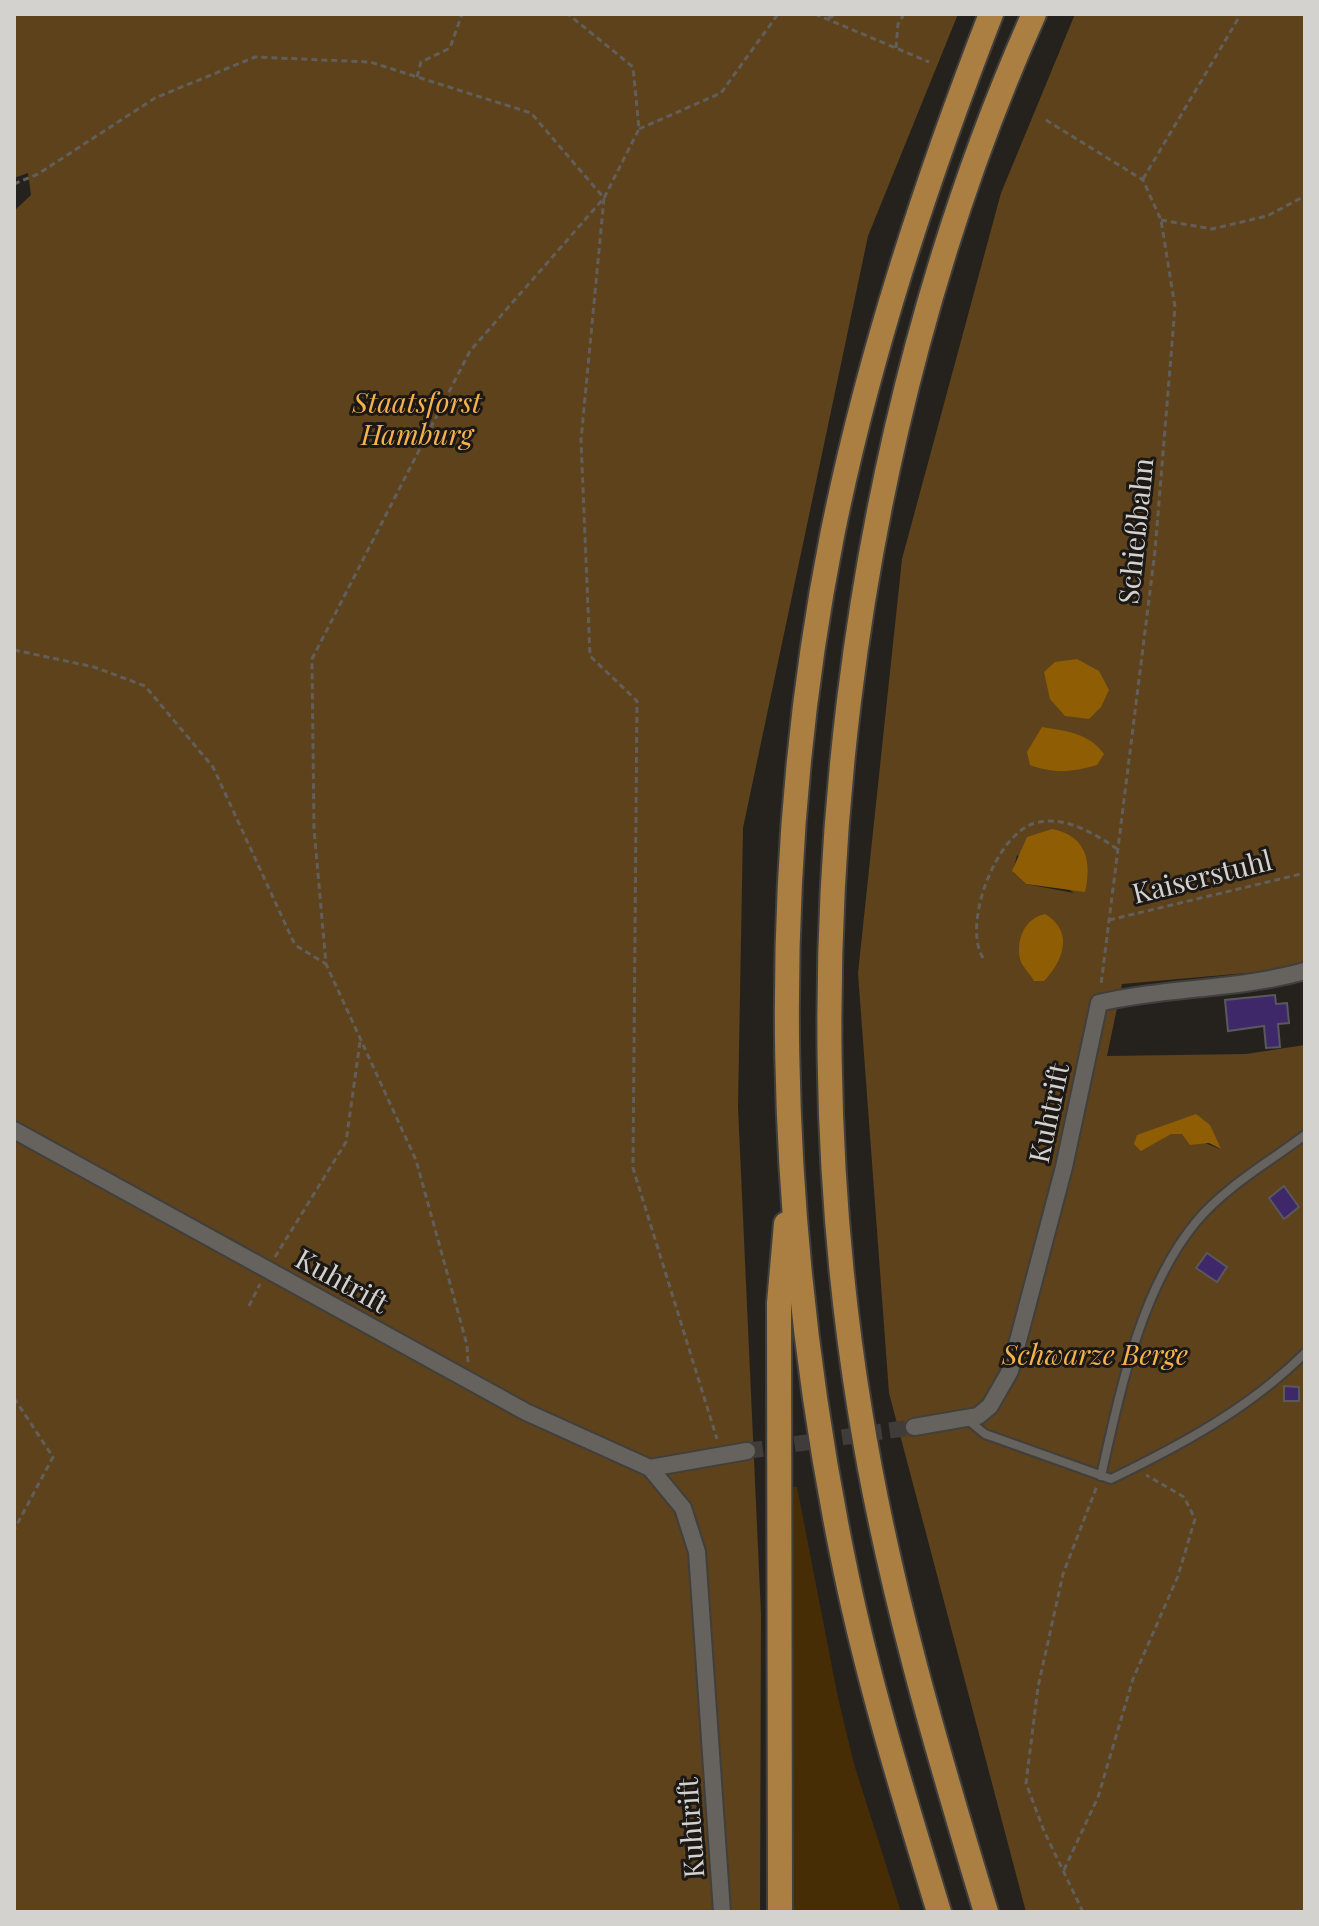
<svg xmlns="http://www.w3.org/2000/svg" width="1319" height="1926" font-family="'Playfair Display',serif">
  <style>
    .green { fill: #462d06 }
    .forest { fill: #5d421b; fill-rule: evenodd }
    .water { fill: #8f5e04 }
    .building { fill: #3f286a; stroke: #59585d; stroke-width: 2 }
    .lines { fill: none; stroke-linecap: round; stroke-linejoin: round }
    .minor-tunnel { stroke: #3f3c39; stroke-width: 16; stroke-dasharray: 16 8; stroke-linecap: butt }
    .service-casing { stroke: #413f3c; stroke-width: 12 }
    .minor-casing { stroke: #413f3c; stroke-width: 20 }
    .motorway-casing { stroke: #413f3c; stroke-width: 28 }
    .path { stroke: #625f5b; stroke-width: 3; stroke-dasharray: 6 4; stroke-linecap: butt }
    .service { stroke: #66635e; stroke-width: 8 }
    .minor { stroke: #66635e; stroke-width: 16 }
    .motorway { stroke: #ab7f42; stroke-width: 24 }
    .labels { text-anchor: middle; stroke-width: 6; stroke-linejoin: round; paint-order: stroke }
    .park-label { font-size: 28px; font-style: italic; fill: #f7b14d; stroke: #1b1815 }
    .street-label { font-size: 28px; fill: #d4d2cf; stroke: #1b1815 }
  </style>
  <rect width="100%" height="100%" fill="#25221e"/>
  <path class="green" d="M792,1487H797L838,1698L854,1764L901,1912H790Z"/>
  <g class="forest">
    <path d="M14,14H958L868,236L743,828L738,1107L761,1614L760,1912H14V211L31,195L28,173L14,178Z"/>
    <path d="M1075,14H1305V962L1280,970L1122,984L1107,1056L1246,1054L1305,1045V1912H1026L889,1393L858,973L902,559L1001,193ZM1017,855L1074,893L1026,884L1013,872ZM1196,1114L1220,1149L1182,1134H1171Z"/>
  </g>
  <g class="water">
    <path d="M1077,659L1099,671L1109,690L1101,707L1089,719L1065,716L1050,699L1044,672L1055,662Z"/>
    <path d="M1042,727C1066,731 1089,733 1104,754L1097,765C1073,772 1054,774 1030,765L1027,752Z"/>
    <path d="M1052,829C1086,836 1092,860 1085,892L1026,884L1012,871L1027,837Z"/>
    <path d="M1045,914C1074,931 1064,960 1044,981H1034C1030,973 1022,967 1020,959C1016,939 1025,918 1045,914Z"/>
    <path d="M1196,1114L1210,1125L1221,1149L1209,1143L1190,1145L1182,1134H1171L1141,1151L1134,1144L1137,1135Z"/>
  </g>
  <g class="building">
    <path d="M1275,995L1276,1004L1287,1003L1289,1023L1278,1024L1280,1047L1266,1048L1264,1026L1228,1031L1225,1000Z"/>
    <path d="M1284,1186L1299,1207L1284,1219L1269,1198Z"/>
    <path d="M1207,1253L1227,1267L1217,1282L1196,1268Z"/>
    <path d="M1284,1386L1299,1387V1401H1284Z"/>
  </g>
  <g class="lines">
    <path class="minor-tunnel" d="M747,1451L914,1427"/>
    <g class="service-casing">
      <g id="service">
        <path d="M968,1420L985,1434L1111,1479C1181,1445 1250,1408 1305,1353"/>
        <path d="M1101,1476C1120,1392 1140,1290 1196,1222C1225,1187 1269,1162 1305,1135"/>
      </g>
    </g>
    <g class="minor-casing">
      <g id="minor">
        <path d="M14,1130L526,1412L650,1468L683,1508L697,1552L722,1912"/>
        <path d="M914,1427L978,1416L990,1406L1010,1371L1064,1167L1099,1003C1167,987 1237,990 1305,971"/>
        <path d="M650,1468L747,1451"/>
      </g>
    </g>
    <g class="motorway-casing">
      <g id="motorway">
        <path d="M780,1912L779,1303L786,1224"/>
        <path d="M939,1912C905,1800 870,1688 846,1573C775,1234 765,877 832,536C868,357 925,184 991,14"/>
        <path d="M986,1912C936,1747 887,1581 860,1411C786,959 847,432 1034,14"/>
      </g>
    </g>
    <g class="path">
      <path d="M815,14L929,62"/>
      <path d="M828,18L839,14"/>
      <path d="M896,48L898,24L904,14"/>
      <path d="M417,77L421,62L450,48L462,14"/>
      <path d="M1046,120L1143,180L1161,220L1175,307L1155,551L1101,985"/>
      <path d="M639,129L721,93L778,14"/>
      <path d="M1143,179L1241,14"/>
      <path d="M14,184L38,174L155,98L255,57L370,62L531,113L604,198L581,440L590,656L637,701L633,1168L717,1439"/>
      <path d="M1161,220L1212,229L1267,216L1305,196"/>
      <path d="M14,650L94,667L145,686L213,767L295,945L326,964"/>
      <path d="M1109,920L1305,873"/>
      <path d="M983,958C962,924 996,834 1035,823C1064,815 1094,833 1117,849"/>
      <path d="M275,1257L346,1142L360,1042"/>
      <path d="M249,1306L260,1284"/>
      <path d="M468,1362L467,1345L416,1160L326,964L314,829L312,659L470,351L604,198L639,129L633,67L568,14"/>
      <path d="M14,1398L53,1457L14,1530"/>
      <path d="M1064,1870L1098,1797L1133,1679L1178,1576L1195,1519L1184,1497L1146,1475"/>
      <path d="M1083,1912L1044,1831L1026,1783L1038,1687L1063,1574L1097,1486"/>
    </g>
    <use href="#service" class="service"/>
    <use href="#minor" class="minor"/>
    <use href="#motorway" class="motorway"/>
  </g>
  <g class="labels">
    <g class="park-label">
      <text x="417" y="413">Staatsforst<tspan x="417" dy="32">Hamburg</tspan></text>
      <text x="1095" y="1365">Schwarze Berge</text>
    </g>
    <g class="street-label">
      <text transform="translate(1136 531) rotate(-84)" y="10">Schießbahn</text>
      <text transform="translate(1202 877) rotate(-14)" y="10">Kaiserstuhl</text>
      <text transform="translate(1049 1113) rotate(-78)" y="10">Kuhtrift</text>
      <text transform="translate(342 1281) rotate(29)" y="10">Kuhtrift</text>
      <text transform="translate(691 1828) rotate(-94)" y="10">Kuhtrift</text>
    </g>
  </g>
  <rect width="1319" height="1926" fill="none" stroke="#d4d2cf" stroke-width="32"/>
</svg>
